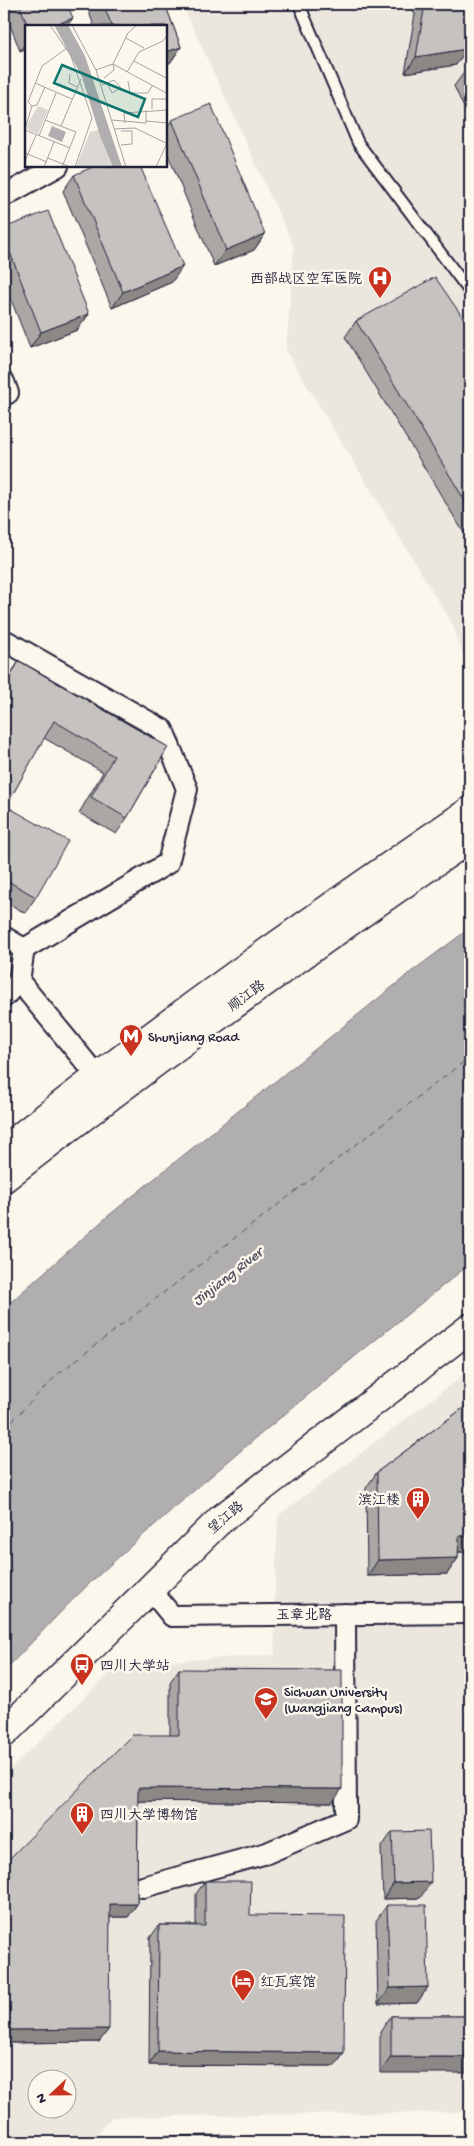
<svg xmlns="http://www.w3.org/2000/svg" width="474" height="2146" font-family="'Gochi Hand','LXGW WenKai TC',sans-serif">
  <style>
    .built { fill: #ebe7df; fill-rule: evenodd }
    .water { fill: #b1aeb0; stroke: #787681 }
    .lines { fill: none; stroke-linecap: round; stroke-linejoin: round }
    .ferry { stroke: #545364; stroke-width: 1; stroke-dasharray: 6 5; stroke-linecap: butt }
    .lane-casing { stroke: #22223b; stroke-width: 14 }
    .street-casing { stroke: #22223b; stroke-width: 24 }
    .secondary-casing { stroke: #22223b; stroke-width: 31 }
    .lane { stroke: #fbf7ec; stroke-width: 10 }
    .street { stroke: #fbf7ec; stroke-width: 20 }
    .secondary { stroke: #fbf7ec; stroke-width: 28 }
    .wall { fill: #aaa7a5; stroke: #22223b }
    .shaded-wall { fill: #8b8886; stroke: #22223b }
    .building { fill: #c6c2c0; stroke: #22223b }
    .labels { text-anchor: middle; stroke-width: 5; stroke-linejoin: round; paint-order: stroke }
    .poi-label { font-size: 14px; fill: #22223b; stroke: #fbf7ec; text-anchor: start }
    .street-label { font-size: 14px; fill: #22223b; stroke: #fbf7ec }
    .water-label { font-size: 15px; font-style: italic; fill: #545364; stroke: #fbf7ec }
    .inset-river { fill: none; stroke: #b1aeb0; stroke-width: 2.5 }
    .inset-road { fill: none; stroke: #a4a2a5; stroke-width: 1 }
    .view { fill: #0f766e; fill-opacity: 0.15; stroke: #0f766e; stroke-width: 2.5 }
    .inset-edge { fill: none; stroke: #22223b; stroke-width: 2.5 }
  </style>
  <rect width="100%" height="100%" fill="#fbf7ec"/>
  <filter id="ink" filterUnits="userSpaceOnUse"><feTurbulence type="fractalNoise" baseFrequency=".02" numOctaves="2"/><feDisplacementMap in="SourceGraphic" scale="10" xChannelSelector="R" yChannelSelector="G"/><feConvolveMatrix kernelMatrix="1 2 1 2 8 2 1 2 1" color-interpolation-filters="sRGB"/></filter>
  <g filter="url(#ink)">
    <g class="built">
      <path d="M182,4H470V677L453,625L286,351L294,247Z"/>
      <path d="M470,1370V2112L112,2117L89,2142H4V1775L119,1664L275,1655L274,1614L278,1516ZM38,2078H68V2108H38Z"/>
    </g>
    <path class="water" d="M470,928V1264C341,1367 212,1471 91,1582C61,1610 33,1642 4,1671V1308L108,1216L411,972Z"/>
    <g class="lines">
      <path class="ferry" d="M4,1429L58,1374L470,1057"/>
      <g class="lane-casing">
        <path id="lane" d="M299,4L358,143L470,292"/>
      </g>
      <g class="street-casing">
        <g id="street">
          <path d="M4,196L58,166"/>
          <path d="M4,382L8,393L4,395"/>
          <path d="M4,640L163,730L187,789L168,863L24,949"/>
          <path d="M4,937L24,949"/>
          <path d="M24,949L19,981L97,1076"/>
          <path d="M4,997L19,981"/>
          <path d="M150,1589L172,1616L470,1613"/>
          <path d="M143,1887L267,1853L346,1819L345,1614"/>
        </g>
      </g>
      <g class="secondary-casing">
        <g id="secondary">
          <path d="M4,1150C155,1030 311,919 470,811"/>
          <path d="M4,1178C155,1059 311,947 470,838"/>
          <path d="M4,1733L221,1519L470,1328"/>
        </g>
      </g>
      <use href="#lane" class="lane"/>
      <use href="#street" class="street"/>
      <use href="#secondary" class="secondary"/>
    </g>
    <g class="wall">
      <path d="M4,4H67V26H26V48L20,51L4,9Z"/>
      <path d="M86,4H165L181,47L170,63L166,26H94Z"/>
      <path d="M410,4H470L456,65L405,73L415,14Z"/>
      <path d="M470,67V121L454,86L466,70Z"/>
      <path d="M172,120L265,234L254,250L214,266L166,150V128Z"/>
      <path d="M74,175L172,282L112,308L63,191Z"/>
      <path d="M4,237L89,314L77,330L30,348L4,282Z"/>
      <path d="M356,321L470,328V543L345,337Z"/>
      <path d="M19,661L168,747L127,818L116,834L79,813L103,772L44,738L6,806L36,897L25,913L4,901V684Z"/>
      <path d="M470,1403V1552H458V1558L447,1574L367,1576L366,1488L377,1472Z"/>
      <path d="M470,1642V1793H469L465,1650Z"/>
      <path d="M179,1669L332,1803L138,1801L137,1904L128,1917H110L99,2042L4,2043L170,1735V1682Z"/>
      <path d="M392,1832L420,1898L383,1899L381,1848Z"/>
      <path d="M205,1881L250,1915L344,2053L335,2066L149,2065L150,1938L159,1925H196V1894Z"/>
      <path d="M387,1905L428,1987L417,2003L378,2004L376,1921Z"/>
      <path d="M391,2016H470L380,2073V2032Z"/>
      <path d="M158,2136L232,2142H153Z"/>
    </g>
    <g class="shaded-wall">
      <path d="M73,18L67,26H52Z"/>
      <path d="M26,42V48L20,51Z"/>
      <path d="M181,47L170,63L166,64V52Z"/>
      <path d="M467,49L456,65L405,73L416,57Z"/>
      <path d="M265,234L254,250L214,266L226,250Z"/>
      <path d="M183,266L172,282L112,308L123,292Z"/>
      <path d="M89,314L77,330L30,348L41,332Z"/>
      <path d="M459,1536H470V1552H448Z"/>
      <path d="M458,1558L447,1574L367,1576L378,1560Z"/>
      <path d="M138,1788L342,1789L332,1803L128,1801Z"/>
      <path d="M431,1882L420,1898L383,1899L394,1883Z"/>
      <path d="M110,1904H137L128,1917H101Z"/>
      <path d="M428,1987L417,2003L378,2004L390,1988Z"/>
      <path d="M109,2029L99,2042L4,2043V2030Z"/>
      <path d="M158,2051L344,2053L335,2066L149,2065Z"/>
      <path d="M391,2057H470V2073H380Z"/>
    </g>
    <g class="building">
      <path d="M19,4H67L73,18L52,26H28Z"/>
      <path d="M103,4H165L181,47L166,52V26H112Z"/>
      <path d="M425,4H470V25L467,49L416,57Z"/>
      <path d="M470,67V80L466,70Z"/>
      <path d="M211,104L265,234L226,250L172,120Z"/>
      <path d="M95,166H140L183,266L123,292L74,175Z"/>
      <path d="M48,211L89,314L41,332L4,237V228Z"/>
      <path d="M435,277L470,328V509L356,321Z"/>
      <path d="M19,661L168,747L127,818L91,797L114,756L54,721L6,806L68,841L36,897L4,879V688Z"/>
      <path d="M470,1403V1536H459L458,1558L378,1560L377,1472Z"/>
      <path d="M179,1669L342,1670V1789L138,1788L137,1904H110L109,2029L4,2030V1864L132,1735H179Z"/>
      <path d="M429,1831L431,1882L394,1883L392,1832Z"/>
      <path d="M205,1881H251L250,1915L345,1916L344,2053L158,2051L159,1925L205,1926Z"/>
      <path d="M387,1905H426L428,1987L390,1988Z"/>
      <rect x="391" y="2016" width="79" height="41"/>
      <path d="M232,2135V2142H158V2136Z"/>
    </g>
  </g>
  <defs>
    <g id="hospital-pin" transform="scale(1.25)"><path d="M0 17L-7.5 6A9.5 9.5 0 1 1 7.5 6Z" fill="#c8321e" stroke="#fbf7ec"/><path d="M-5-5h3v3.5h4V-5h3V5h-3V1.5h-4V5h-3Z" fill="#fff"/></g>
    <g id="metro-pin" transform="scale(1.25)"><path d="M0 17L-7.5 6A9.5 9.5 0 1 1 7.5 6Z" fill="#c8321e" stroke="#fbf7ec"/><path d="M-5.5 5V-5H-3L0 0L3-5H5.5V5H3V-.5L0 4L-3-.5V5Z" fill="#fff"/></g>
    <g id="building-pin" transform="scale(1.25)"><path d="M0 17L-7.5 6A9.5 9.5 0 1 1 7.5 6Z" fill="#c8321e" stroke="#fbf7ec"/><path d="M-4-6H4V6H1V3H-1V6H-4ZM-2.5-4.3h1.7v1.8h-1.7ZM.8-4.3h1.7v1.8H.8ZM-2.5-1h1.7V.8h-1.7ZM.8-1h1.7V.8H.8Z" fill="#fff"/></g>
    <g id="bus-pin" transform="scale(1.25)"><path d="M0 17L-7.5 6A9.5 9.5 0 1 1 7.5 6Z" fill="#c8321e" stroke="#fbf7ec"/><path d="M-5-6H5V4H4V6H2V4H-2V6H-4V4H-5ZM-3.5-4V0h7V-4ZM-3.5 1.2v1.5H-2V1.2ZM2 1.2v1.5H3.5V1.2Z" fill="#fff"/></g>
    <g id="university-pin" transform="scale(1.25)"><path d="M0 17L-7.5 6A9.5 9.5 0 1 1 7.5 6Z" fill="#c8321e" stroke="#fbf7ec"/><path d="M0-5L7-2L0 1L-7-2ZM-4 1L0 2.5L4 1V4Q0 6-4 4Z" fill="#fff"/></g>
    <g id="hotel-pin" transform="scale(1.25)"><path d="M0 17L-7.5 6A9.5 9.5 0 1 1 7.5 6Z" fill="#c8321e" stroke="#fbf7ec"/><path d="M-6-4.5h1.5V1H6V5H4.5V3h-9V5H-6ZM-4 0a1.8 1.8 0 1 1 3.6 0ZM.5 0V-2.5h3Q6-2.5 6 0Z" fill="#fff"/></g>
  </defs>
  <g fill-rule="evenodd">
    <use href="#hospital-pin" x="380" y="278"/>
    <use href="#metro-pin" x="131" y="1036"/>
    <use href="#building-pin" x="418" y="1499"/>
    <use href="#bus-pin" x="82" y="1665"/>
    <use href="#university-pin" x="266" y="1699"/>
    <use href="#building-pin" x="82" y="1814"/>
    <use href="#hotel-pin" x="243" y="1981"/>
  </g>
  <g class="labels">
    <g class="poi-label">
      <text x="362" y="283" text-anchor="end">西部战区空军医院</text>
      <text x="148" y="1041">Shunjiang Road</text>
      <text x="400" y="1504" text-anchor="end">滨江楼</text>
      <text x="100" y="1670">四川大学站</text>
      <text x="284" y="1696">Sichuan University<tspan x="284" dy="16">(Wangjiang Campus)</tspan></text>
      <text x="100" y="1819">四川大学博物馆</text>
      <text x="260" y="1986">红瓦宾馆</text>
    </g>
    <g class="street-label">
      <text transform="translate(246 995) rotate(-36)" y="5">顺江路</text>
      <text transform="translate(225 1517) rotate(-40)" y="5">望江路</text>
      <text x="304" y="1619">玉章北路</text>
    </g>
    <g class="water-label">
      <text transform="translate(227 1276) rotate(-38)" y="5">Jinjiang River</text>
    </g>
  </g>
  <g transform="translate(25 25)">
    <rect width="142" height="142" fill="#fbf7ec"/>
    <path d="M13,81L23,85L13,109L3,105L2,100Z" fill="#dbd8d3"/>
    <path d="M73,105L88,142H51L65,107Z" fill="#dbd8d3"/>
    <path d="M29,0H43L60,31L97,142H88L75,111L57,52ZM27,101L41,107L37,117L23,111Z" fill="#b1aeb0"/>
    <path class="inset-river" d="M41,0L66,54L94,142"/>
    <path class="inset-road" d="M25,0L46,31L67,93L50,142M47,0L71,45L101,142M101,13L119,23M109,36L143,54M88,39L143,69M71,45L88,39L103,8L112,0M102,47L114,27L138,16L143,9M45,49L44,58L52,62M79,53L89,45L88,39M103,56L105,68H123L127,61M10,58L47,74M77,60L89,55L96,63L87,68L83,60M7,81L12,80L20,62M127,84V74H143M20,95L51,107L37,142M87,95L121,98V85M121,96L143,98M100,98L99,88L143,85M36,101L56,54M0,104L7,81L3,77L17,41L42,23M89,104L110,103L143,119M0,105L45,123M96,106H107V119L96,120M14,111L31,68M0,128L22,137M23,133L43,141M0,136L11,110M19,142L29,117M131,142L142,118"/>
    <path class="view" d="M37,40L120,74L113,92L29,58Z"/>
    <rect width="142" height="142" class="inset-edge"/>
  </g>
  <rect width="474" height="2146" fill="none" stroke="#fbf7ec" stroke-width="20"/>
  <rect x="10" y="10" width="454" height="2126" fill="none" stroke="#22223b" stroke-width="2" filter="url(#ink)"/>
  <g transform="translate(52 2094) rotate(248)"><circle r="24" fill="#fbf7ec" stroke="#a4a2a5"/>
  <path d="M0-4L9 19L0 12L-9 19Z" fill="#c8321e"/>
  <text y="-8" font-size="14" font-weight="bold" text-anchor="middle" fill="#22223b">N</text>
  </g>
</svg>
